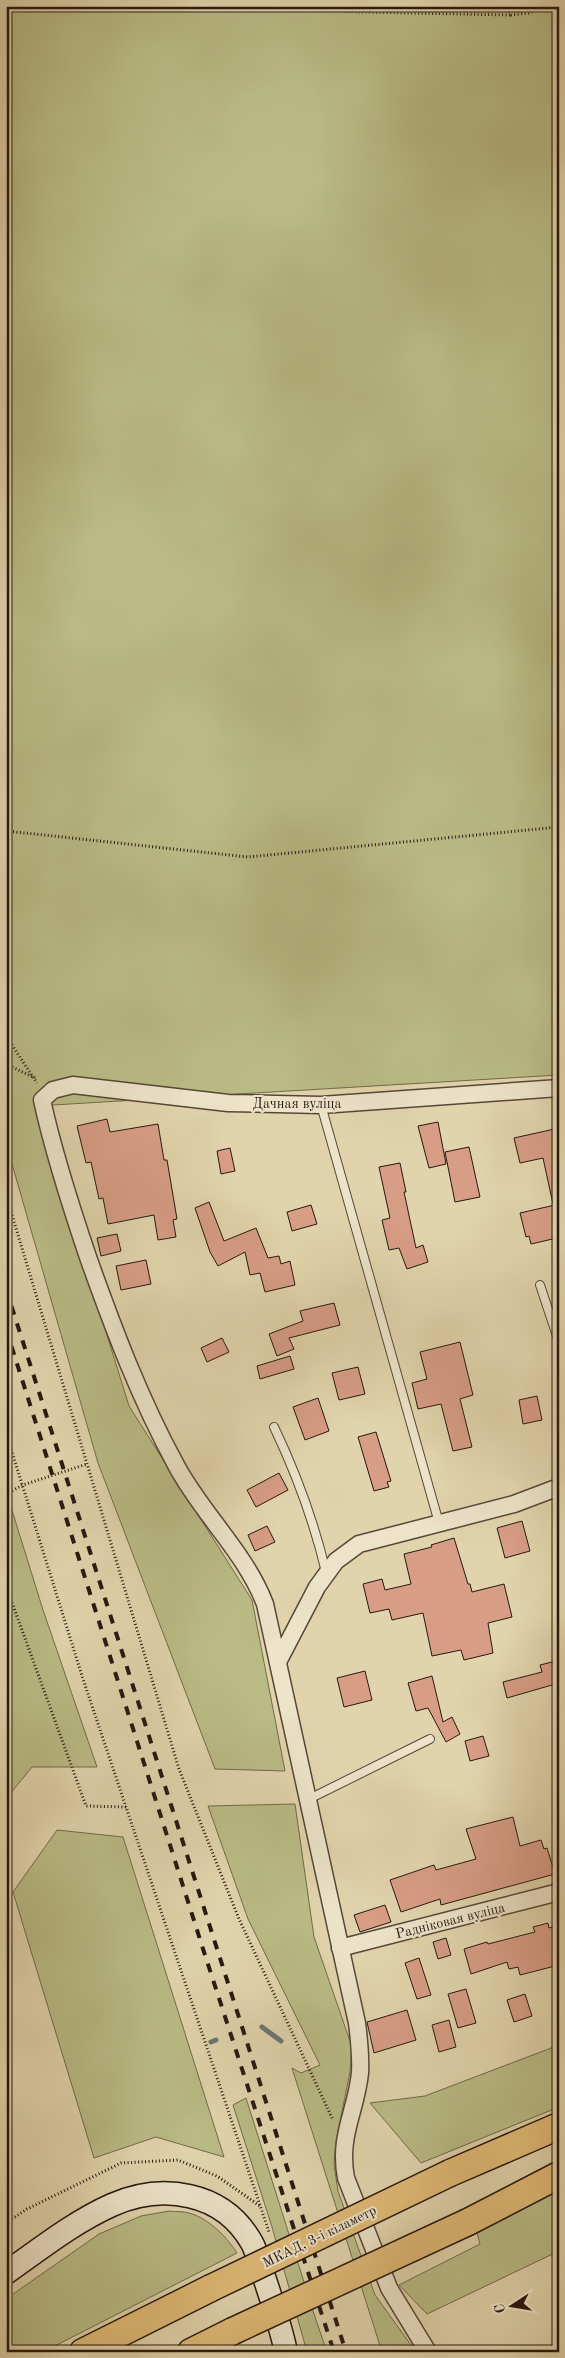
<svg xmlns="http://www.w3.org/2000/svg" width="565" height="2358" font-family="'Old Standard TT',serif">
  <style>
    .green { fill: #b9bb85; stroke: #706a4b }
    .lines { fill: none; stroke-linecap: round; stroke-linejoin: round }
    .stream { stroke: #6c7674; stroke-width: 5 }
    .building { fill: #d79d85; stroke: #261811 }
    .service-casing { stroke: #554738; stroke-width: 10 }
    .minor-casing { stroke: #554738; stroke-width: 19 }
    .secondary-casing { stroke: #261811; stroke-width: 25 }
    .trunk-casing { stroke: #261811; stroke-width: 29 }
    .path { stroke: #261811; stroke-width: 3; stroke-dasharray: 1 2.5; stroke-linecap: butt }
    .service { stroke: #ece3c9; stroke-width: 8 }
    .minor { stroke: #ece3c9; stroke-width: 16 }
    .secondary { stroke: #ece3c9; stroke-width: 22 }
    .trunk { stroke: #e0ba76; stroke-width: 26 }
    .rail { stroke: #261811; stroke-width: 4; stroke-dasharray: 9 9; stroke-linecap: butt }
    .trunk-bridge-casing { stroke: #261811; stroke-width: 29; stroke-linecap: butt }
    .trunk-bridge { stroke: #e0ba76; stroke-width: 26 }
    .labels { text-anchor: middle; stroke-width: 4; stroke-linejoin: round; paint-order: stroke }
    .street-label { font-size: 14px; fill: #261811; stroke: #ece3c9 }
  </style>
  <rect width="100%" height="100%" fill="#e1d4ac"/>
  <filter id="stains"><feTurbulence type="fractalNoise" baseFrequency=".004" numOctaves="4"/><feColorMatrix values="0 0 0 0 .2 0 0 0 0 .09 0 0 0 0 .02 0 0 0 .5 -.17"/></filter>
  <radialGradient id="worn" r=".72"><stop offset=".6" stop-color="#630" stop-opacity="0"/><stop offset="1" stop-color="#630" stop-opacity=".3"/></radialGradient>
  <g class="green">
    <path d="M6,6H559V1075L36,1106L129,1406L252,1600L285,1771L215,1769L98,1463L6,1143Z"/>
    <path d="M6,1491L43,1610L97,1767H32L6,1799Z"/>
    <path d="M295,1804L314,1937L352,2047L350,2072L336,2141L334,2165L338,2191L375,2295L416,2352H382L292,2068L301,2073L320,2065L248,1919L208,1806Z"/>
    <path d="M57,1830L123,1837L224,2157L156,2137L94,2158L13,1892Z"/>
    <path d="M559,2045V2107L421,2163L370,2103L425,2096Z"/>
    <path d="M246,2098L316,2320L327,2352H307L272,2227L233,2105Z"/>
    <path d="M559,2189V2251L427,2314L399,2285L480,2244L476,2229Z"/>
    <path d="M169,2211C175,2212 183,2211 189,2213C208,2218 226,2236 237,2253L43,2352H6V2299L99,2234L141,2216Z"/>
  </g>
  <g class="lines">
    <g class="stream">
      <path d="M262,2027L281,2041"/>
      <path d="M211,2042L216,2040"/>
    </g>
  </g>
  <g class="building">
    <path d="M107,1119L110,1132L158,1124L164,1160H167L177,1219L173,1220L176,1237L158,1240L154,1215L108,1224L103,1198L99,1199L91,1162L86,1163L77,1126Z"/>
    <path d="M438,1122L446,1164L429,1168L418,1126Z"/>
    <path d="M559,1128V1203L553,1204L543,1158L520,1163L514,1138Z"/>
    <path d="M469,1147L480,1197L455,1202L445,1152Z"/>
    <path d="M230,1148L235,1171L221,1174L217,1151Z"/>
    <path d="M400,1163L406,1192H404L416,1248L423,1245L428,1262L407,1269L399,1248L389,1250L382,1220L390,1218L379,1167Z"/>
    <path d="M209,1202L224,1241L256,1228L268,1258L279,1256L281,1264L290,1261L295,1285L265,1292L260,1273L250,1275L245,1252L218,1266L210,1252L195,1208Z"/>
    <path d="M311,1205L317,1224L292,1231L287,1212Z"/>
    <path d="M555,1205L559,1221V1229L556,1230L557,1238L531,1244L529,1236L526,1237L520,1213Z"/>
    <path d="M117,1234L121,1251L101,1256L97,1238Z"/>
    <path d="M146,1260L151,1284L121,1290L116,1266Z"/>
    <path d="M334,1303L340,1325L289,1338L294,1349L277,1356L269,1334L303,1321L300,1311Z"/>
    <path d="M222,1338L229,1352L207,1362L201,1348Z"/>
    <path d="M460,1342L473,1395L460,1399L472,1447L453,1451L441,1404L418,1409L412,1383L427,1379L420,1352Z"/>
    <path d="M290,1356L294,1369L260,1379L257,1366Z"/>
    <path d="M358,1367L365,1394L339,1400L332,1373Z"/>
    <path d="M537,1396L542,1420L523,1424L519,1400Z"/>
    <path d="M318,1398L329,1431L305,1440L293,1407Z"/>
    <path d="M376,1432L391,1481L387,1482L389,1487L374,1491L358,1437Z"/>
    <path d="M279,1473L288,1490L256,1507L247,1490Z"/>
    <path d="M522,1521L530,1551L505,1558L497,1528Z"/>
    <path d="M267,1526L275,1542L255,1551L248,1535Z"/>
    <path d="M454,1538L468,1584H470L472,1592L504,1584L512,1617L488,1623L493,1653L464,1660L461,1650L432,1656L423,1613L392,1620L389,1609L370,1613L363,1584L382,1579L385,1590L411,1584L404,1554L432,1547L431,1545Z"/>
    <path d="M556,1661L559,1683L507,1698L503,1682L542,1672L540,1665Z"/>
    <path d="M365,1671L372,1700L344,1707L337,1678Z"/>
    <path d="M432,1676L443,1722L452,1717L460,1734L446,1742L428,1708L416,1711L408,1683Z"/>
    <path d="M483,1736L489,1756L470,1761L465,1741Z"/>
    <path d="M513,1817L520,1846L541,1840L544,1849L547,1848L555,1874L441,1905L440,1899L401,1912L390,1880L434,1865L436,1870L476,1859L466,1829Z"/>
    <path d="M385,1905L391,1922L360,1932L354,1915Z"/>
    <path d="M548,1923L549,1928L559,1925V1965L520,1975L518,1967L509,1969L507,1962L471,1974L464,1949L487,1942L488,1944L535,1932L533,1927Z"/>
    <path d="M446,1938L451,1955L438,1959L433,1942Z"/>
    <path d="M419,1958L431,1995L417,1999L405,1963Z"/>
    <path d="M466,1989L476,2023L458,2028L448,1994Z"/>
    <path d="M525,1994L532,2016L514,2022L507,2000Z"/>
    <path d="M407,2010L416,2040L374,2053L367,2022Z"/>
    <path d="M449,2020L456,2047L439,2052L432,2025Z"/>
  </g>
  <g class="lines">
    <g class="service-casing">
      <g id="service">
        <path d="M321,1105L439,1523"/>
        <path d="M540,1285L559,1342"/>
        <path d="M274,1427C296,1473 314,1522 326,1572"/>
        <path d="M307,1800L430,1739"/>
      </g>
    </g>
    <g class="minor-casing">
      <g id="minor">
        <path d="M279,1660L317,1587L336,1561L359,1544L514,1504L559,1487"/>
        <path d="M340,1948L559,1892"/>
        <path d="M428,2352L389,2288L346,2178C338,2136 356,2112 360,2073C361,2056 359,2039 357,2023L265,1604C245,1552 202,1514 176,1465C140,1399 114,1330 89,1260C71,1207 54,1155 42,1100L53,1090L73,1085L228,1103L321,1105L559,1088"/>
        <path d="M558,2352L559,2351"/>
      </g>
    </g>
    <g class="secondary-casing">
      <path id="secondary" d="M6,2273C40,2249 74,2222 112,2205C162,2183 223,2191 252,2243C256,2250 258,2260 261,2268C270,2295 280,2323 286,2352"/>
    </g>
    <g class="trunk-casing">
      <g id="trunk">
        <path d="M450,2173L559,2126"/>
        <path d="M468,2222L559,2175"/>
        <path d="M83,2352L211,2288"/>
        <path d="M191,2352L233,2331"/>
      </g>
    </g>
    <g class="path">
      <path d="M300,6L314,11L511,15"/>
      <path d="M505,6L511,15L529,13L548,6"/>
      <path d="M6,831L248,857L559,827"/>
      <path d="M6,1036L37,1083"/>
      <path d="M6,1064L35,1078"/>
      <path d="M6,1195L179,1769L239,1919L333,2120"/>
      <path d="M6,1433L83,1679L126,1807"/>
      <path d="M6,1494L23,1485L87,1464"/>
      <path d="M6,1586L86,1806L126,1807L269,2232"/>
      <path d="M6,2223L27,2209L121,2163L178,2160L217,2176L260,2206"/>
    </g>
    <use href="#service" class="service"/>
    <use href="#minor" class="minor"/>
    <use href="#secondary" class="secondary"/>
    <use href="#trunk" class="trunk"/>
    <g class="rail">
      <path d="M6,1289L346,2352"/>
      <path d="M6,1329L204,1952L334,2352"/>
    </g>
    <g class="trunk-bridge-casing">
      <g id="trunk-bridge">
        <path d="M211,2288L450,2173"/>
        <path d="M233,2331L468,2222"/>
      </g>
    </g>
    <use href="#trunk-bridge" class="trunk-bridge"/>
  </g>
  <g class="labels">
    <g class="street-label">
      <text x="297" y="1108">Дачная вуліца</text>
      <text transform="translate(450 1920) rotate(-14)" y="5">Радніковая вуліца</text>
      <text transform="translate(319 2236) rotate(-26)" y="5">МКАД, 3-і кіламетр</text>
    </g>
  </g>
  <rect width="565" height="2358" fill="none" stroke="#e1d4ac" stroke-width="25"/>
  <rect x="8" y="8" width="550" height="2343" fill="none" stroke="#261811" stroke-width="2.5"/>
  <rect x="12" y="12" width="540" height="2333" fill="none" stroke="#261811"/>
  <g transform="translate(512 2306) rotate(258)" stroke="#ece3c9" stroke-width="4" paint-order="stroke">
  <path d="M0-4L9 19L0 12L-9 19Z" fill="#261811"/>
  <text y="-8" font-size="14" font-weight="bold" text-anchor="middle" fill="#261811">С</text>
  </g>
  <rect width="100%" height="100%" filter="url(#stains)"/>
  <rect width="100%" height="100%" fill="url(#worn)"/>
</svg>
